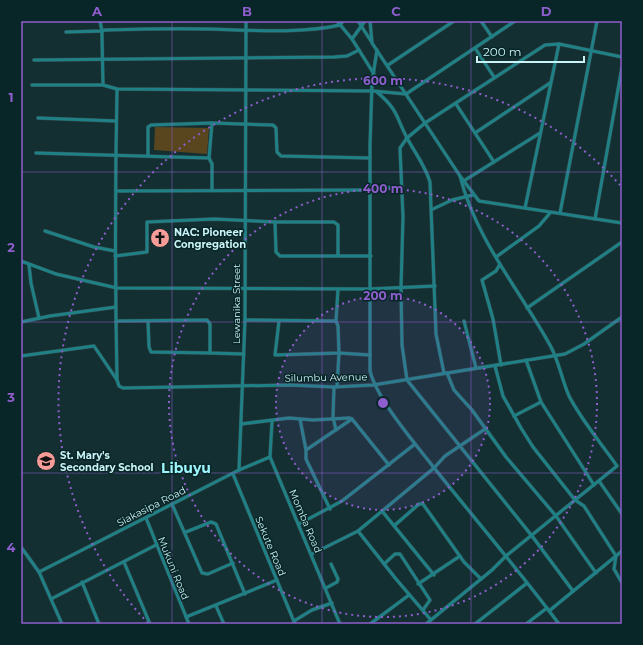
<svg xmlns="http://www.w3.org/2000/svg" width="643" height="645" font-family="Montserrat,sans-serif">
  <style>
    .green { fill: #59451e }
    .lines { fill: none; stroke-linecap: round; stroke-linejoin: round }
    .minor-casing { stroke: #304c4e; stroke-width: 4 }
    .minor { stroke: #1f8086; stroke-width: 3 }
    .grid { fill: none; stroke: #8e5ecd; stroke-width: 1; stroke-opacity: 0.55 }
    .ring { fill: none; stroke: #8e5ecd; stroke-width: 2; stroke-dasharray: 2 4 }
    .labels { text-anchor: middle; stroke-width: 3; stroke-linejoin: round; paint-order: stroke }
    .poi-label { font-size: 10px; font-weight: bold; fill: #c9f3f6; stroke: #082527; text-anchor: start }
    .street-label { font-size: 10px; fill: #c9f3f6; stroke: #082527 }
    .district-label { font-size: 14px; font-weight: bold; fill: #9df5fc; stroke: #082527 }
    .centre { fill: #8e5ecd; stroke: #082527; stroke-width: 2 }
    .ring-label { font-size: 12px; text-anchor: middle; font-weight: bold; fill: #8e5ecd; stroke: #082527; stroke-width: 3; stroke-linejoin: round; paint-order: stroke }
    .neatline { fill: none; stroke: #8e5ecd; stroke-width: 1.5 }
    .grid-label { font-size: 13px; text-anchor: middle; font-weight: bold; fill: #8e5ecd }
  </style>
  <rect width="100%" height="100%" fill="#132f31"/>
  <path class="green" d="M155,127L209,128L207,154L154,150Z"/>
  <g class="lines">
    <g class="minor-casing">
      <g id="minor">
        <path d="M337,21L352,39L374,74"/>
        <path d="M358,21L371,41"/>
        <path d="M370,21L372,43L460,176L479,201L622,223"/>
        <path d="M481,21L492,37"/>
        <path d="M66,32L102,31L100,21"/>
        <path d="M352,39L365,21"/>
        <path d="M475,48L494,77"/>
        <path d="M377,50L372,82L370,146V371C377,399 413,441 431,464C474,518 518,569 559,624"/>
        <path d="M34,60L334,57L347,56L359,50"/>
        <path d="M388,65L454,21"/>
        <path d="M32,85H103L117,89L373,91L406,94L515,21"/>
        <path d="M103,85L102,36V31L105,30C139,29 174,28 209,29C248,30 302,34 340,25L343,21"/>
        <path d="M117,89C115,186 115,283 117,380L119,386L123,388L290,385L334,387L373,385L565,354L584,344L622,317"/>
        <path d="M377,92C399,111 395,115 407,138C415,153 425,165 430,182L436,334L444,373"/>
        <path d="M456,104L494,162"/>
        <path d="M38,118L116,121"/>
        <path d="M475,133L550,83"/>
        <path d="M36,153L209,158L212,164V190"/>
        <path d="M148,155V127L151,125L212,123L273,125L276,128L277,152L281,156L370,158"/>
        <path d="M209,158L212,123"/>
        <path d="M462,182L540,133"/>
        <path d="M370,187L402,188"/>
        <path d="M116,191L370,190"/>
        <path d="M525,208L559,44"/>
        <path d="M433,209L452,200L473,195"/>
        <path d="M560,213L597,21"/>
        <path d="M595,219L622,67"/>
        <path d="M275,222L276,252L280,256H371"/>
        <path d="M45,231L94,247L115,251"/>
        <path d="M115,256L147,252V222L214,219L275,222H334L338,225V256"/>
        <path d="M496,257L539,226L550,213"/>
        <path d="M21,261L56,274L117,288L369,289L435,286"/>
        <path d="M500,264L496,271L482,280L493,319L501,365"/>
        <path d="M29,265L31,283L39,318"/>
        <path d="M527,308L622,242"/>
        <path d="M245,320L336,321L338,289"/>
        <path d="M116,321L207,320L210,324V353L244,354"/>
        <path d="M148,321L149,347L151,352L210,353"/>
        <path d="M279,321L275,355L339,353L338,326L336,321"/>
        <path d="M464,321L476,368"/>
        <path d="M21,322L50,316L116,307"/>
        <path d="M21,356L94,346L117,380"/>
        <path d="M526,360L541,402"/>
        <path d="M495,366L503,396L521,428L533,447L575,500L584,506L616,556L614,569L622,583"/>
        <path d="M447,373L454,390L472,410L506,457L556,516L596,573"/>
        <path d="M334,387L333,417L336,430"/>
        <path d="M337,387L339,353L370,355"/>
        <path d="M514,416L541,402L594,485"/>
        <path d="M300,419L306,450V459L330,509"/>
        <path d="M272,422L270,457L340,624"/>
        <path d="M241,424L289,418L313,420L349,418L352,419L389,465"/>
        <path d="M306,450L352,419"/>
        <path d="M239,470L245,320L246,21"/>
        <path d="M233,474L295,624"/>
        <path d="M599,481L622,514"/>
        <path d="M172,504L202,573L208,574L233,563"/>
        <path d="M382,511L434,575"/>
        <path d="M146,518L189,624"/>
        <path d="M299,524L342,501L415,444"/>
        <path d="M395,525L419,504H423L464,562L481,579"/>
        <path d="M358,531L396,579L431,620"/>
        <path d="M186,532L211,522L216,524L245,594"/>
        <path d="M21,547L39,572L62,624"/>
        <path d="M312,554L358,531L434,468L445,456L485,429"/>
        <path d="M124,562L150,624"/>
        <path d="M384,564L395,554H400L430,600L423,610"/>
        <path d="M39,572L239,470L270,457"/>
        <path d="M82,582L99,624"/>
        <path d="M418,584L460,556"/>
        <path d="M326,588L337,582L338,579L331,564"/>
        <path d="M573,591L532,536L407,380L402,345L401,288L403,217L400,148L407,138L425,123L545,45L559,44L622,57"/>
        <path d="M51,599L156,545"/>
        <path d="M216,606L224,624"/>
        <path d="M549,611L622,551"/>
        <path d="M186,617L277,580"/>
        <path d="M294,621L312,610L332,603"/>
        <path d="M370,624L409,595"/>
        <path d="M426,624L492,570L506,556L617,466C601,443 582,421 569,396C562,380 559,362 551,347C520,290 476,240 460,176"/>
        <path d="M475,624L527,583"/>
        <path d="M526,624L547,608"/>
      </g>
    </g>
    <use href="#minor" class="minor"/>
  </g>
  <path class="grid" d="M172,21V624M322,21V624M471,21V624M21,172H622M21,322H622M21,473H622"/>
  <circle cx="383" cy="403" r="107" fill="#8e5ecd" fill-opacity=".12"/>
  <g class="ring">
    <circle cx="383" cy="403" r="107"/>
    <circle cx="383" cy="403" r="214"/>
    <path d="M148 623A322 322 0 1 1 620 185"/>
  </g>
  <defs>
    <g id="church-disc" transform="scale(1)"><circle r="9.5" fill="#f59b98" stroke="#082527"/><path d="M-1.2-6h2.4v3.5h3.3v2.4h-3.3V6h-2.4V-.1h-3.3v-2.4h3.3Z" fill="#111"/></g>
    <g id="school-disc" transform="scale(1)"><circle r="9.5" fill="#f59b98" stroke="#082527"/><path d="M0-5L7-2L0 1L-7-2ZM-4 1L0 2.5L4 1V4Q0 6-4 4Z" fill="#111"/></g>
  </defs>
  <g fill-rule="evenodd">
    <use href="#church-disc" x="160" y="238"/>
    <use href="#school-disc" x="46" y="461"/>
  </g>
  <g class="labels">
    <g class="poi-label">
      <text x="174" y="236">NAC: Pioneer<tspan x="174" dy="12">Congregation</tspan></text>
      <text x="60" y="459">St. Mary's<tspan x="60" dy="12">Secondary School</tspan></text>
    </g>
    <g class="street-label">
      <text transform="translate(236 304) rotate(-90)" y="4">Lewanika Street</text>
      <text transform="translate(326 377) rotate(-1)" y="4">Silumbu Avenue</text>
      <text transform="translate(151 506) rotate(-27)" y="4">Siakasipa Road</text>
      <text transform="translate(306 521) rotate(67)" y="4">Momba Road</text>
      <text transform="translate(271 546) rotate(67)" y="4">Sekute Road</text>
      <text transform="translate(174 568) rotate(68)" y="4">Mukuni Road</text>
    </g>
    <g class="district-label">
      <text x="186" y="473">Libuyu</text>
    </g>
  </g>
  <circle cx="383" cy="403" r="6" class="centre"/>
  <g class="ring-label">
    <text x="383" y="85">600 m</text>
    <text x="383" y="193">400 m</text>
    <text x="383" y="300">200 m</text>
  </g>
  <rect width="643" height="645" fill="none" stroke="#082527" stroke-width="44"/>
  <path d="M477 56v6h107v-6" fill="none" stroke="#c9f3f6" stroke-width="2"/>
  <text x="483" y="56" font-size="12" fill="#c9f3f6" stroke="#082527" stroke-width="3" paint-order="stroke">200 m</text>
  <rect x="22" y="22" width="599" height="601" class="neatline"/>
  <g class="grid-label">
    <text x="97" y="16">A</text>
    <text x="247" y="16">B</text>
    <text x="396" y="16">C</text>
    <text x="546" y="16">D</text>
    <text x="11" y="102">1</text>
    <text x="11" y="252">2</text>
    <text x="11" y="402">3</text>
    <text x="11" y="552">4</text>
  </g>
</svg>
